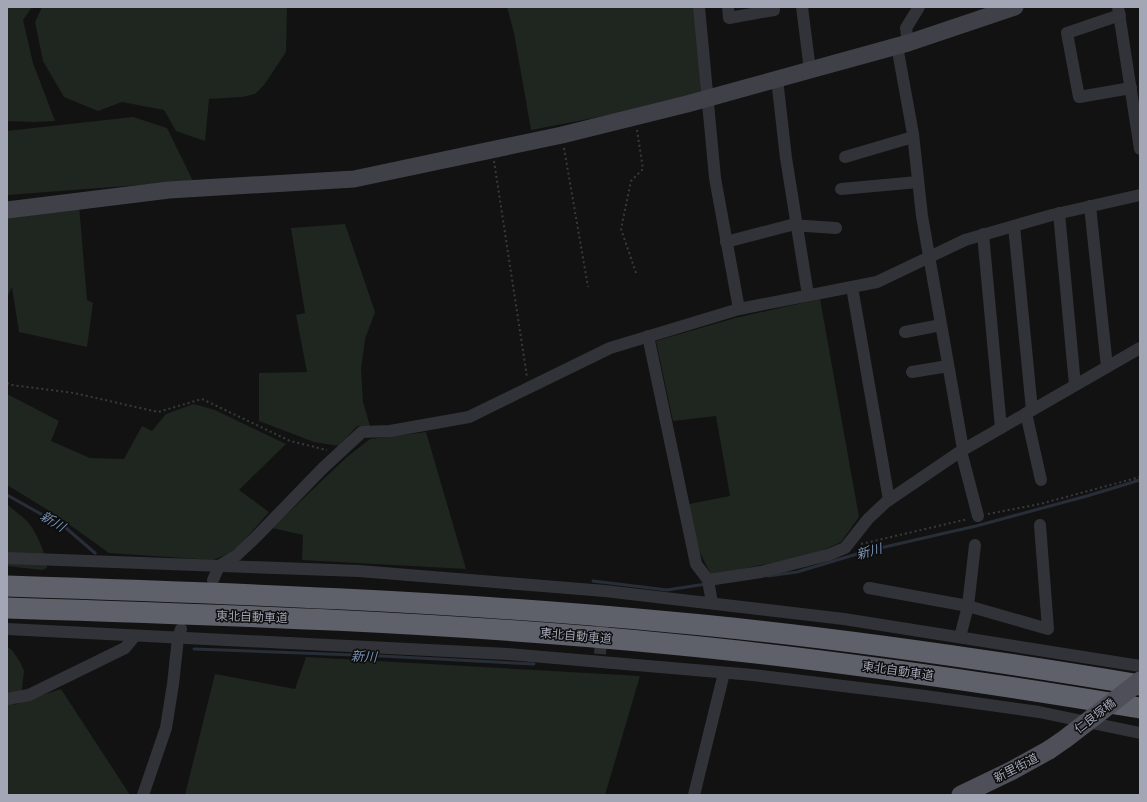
<svg xmlns="http://www.w3.org/2000/svg" width="1147" height="802" font-family="Figtree,'Noto Sans JP',sans-serif">
  <style>
    .green { fill: #1e261f }
    .lines { fill: none; stroke-linecap: round; stroke-linejoin: round }
    .stream { stroke: #282e37; stroke-width: 3 }
    .street-tunnel { stroke: #2f3033; stroke-width: 12; stroke-dasharray: 12 6; stroke-linecap: butt }
    .path { stroke: #383a3f; stroke-width: 2; stroke-dasharray: 2 3; stroke-linecap: butt }
    .street { stroke: #323338; stroke-width: 12 }
    .secondary { stroke: #404148; stroke-width: 17 }
    .primary { stroke: #4e4f58; stroke-width: 19 }
    .highway { stroke: #5e606a; stroke-width: 21 }
    .primary-bridge { stroke: #4e4f58; stroke-width: 19 }
    .labels { text-anchor: middle; stroke-width: 3; stroke-linejoin: round; paint-order: stroke }
    .street-label { font-size: 12px; fill: #a2a6b5; stroke: #0d0d0e }
    .water-label { font-size: 13px; font-style: italic; fill: #7790b2; stroke: #0d0d0e }
  </style>
  <rect width="100%" height="100%" fill="#121213"/>
  <g class="green">
    <path d="M7,7H32L23,20L33,63L55,121L33,122L7,121Z"/>
    <path d="M42,7H287L286,52L264,85L255,94L242,97L209,99L205,141L176,131L164,110L122,102L98,111L64,97L43,61L35,22Z"/>
    <path d="M507,7H695L701,94L636,110L531,130L514,33Z"/>
    <path d="M133,117L167,128L193,181L7,195V131Z"/>
    <path d="M79,205L87,300L93,303L87,347L19,332L12,287L7,297V215Z"/>
    <path d="M345,224L375,312L365,339L361,369L363,402L370,426H357L339,446L314,442L259,421V373L307,372L296,315L305,313L291,228Z"/>
    <path d="M820,299L859,517L841,542L813,555L711,575L692,536L689,504L730,496L716,416L673,421L656,341L735,318Z"/>
    <path d="M7,394L59,421L51,441L90,458L124,459L142,426L152,431L166,414L194,404L215,410L286,444L239,490L269,512L241,544L230,553L213,560L109,553L56,515L7,485Z"/>
    <path d="M426,432L466,569L302,560L303,535L272,528L347,457L370,439Z"/>
    <path d="M7,504C13,510 21,515 27,521C36,531 46,554 47,568L42,570L7,566Z"/>
    <path d="M7,647L12,650L20,662L24,671L21,697L13,705L61,689L130,795H7Z"/>
    <path d="M306,657L640,676L605,795H185L215,674L295,689Z"/>
  </g>
  <g class="lines">
    <g class="stream">
      <path d="M7,495L66,528L95,553"/>
      <path d="M768,576L797,572L867,551L976,526L1087,496L1140,480"/>
      <path d="M593,581L667,590L706,584"/>
      <path d="M194,649L381,656L534,664"/>
    </g>
    <path class="street-tunnel" d="M600,654L604,603"/>
    <g class="path">
      <path d="M564,148L588,287"/>
      <path d="M494,161L527,377"/>
      <path d="M636,273L621,229L631,181L643,169L637,130"/>
      <path d="M7,383L11,385L74,393L158,412L202,399L290,441L327,450"/>
      <path d="M988,514L1040,504L1140,477"/>
      <path d="M861,544L968,519"/>
    </g>
    <g class="street">
      <path d="M699,7L715,178L739,309"/>
      <path d="M728,7L729,18L774,10V7"/>
      <path d="M802,7L810,70"/>
      <path d="M1118,7L1140,149"/>
      <path d="M1120,15L1067,33L1079,97L1131,88"/>
      <path d="M908,43L906,28L919,7"/>
      <path d="M897,46L913,134L922,216L963,449"/>
      <path d="M777,79L786,158L808,295"/>
      <path d="M845,157L913,137"/>
      <path d="M841,189L918,182"/>
      <path d="M1090,206L1107,367"/>
      <path d="M1059,213L1075,385"/>
      <path d="M1014,226L1032,410"/>
      <path d="M983,234L1001,428"/>
      <path d="M726,242L791,225L836,228"/>
      <path d="M852,287L889,500"/>
      <path d="M905,332L941,325"/>
      <path d="M648,336L696,564L708,580L712,603"/>
      <path d="M912,372L948,366"/>
      <path d="M1026,413L1041,480"/>
      <path d="M961,451L978,516"/>
      <path d="M7,558L359,571L605,591L844,619L1140,666"/>
      <path d="M213,580L219,566L237,555L257,536L323,468L362,432L390,431L469,417L610,348L739,309L877,282L965,240L1052,215L1140,195"/>
      <path d="M708,580L761,572L828,555L845,548L868,519L886,502L961,451L1140,348"/>
      <path d="M869,588L968,606L975,545"/>
      <path d="M7,629L508,654L753,675L925,696L1039,712L1140,733"/>
      <path d="M960,637L968,606L1048,629L1040,525"/>
      <path d="M7,699L29,695L125,648L135,636"/>
      <path d="M143,795L166,728L173,684L178,638L181,629"/>
      <path d="M694,795L724,673"/>
    </g>
    <path class="secondary" d="M7,210L169,190L354,179L562,135L687,104L908,43L1015,7"/>
    <path class="primary" d="M961,795L1011,771L1049,750"/>
    <g class="highway">
      <path d="M7,586C228,593 449,601 670,622C827,636 984,659 1140,685"/>
      <path d="M7,608C228,615 449,622 670,644C827,659 984,682 1140,708"/>
    </g>
    <path class="primary-bridge" d="M1049,750L1065,739L1140,681"/>
  </g>
  <g class="labels">
    <g class="street-label">
      <text transform="translate(252 617) rotate(2)" y="4">東北自動車道</text>
      <text transform="translate(576 636) rotate(5)" y="4">東北自動車道</text>
      <text transform="translate(898 671) rotate(8)" y="4">東北自動車道</text>
      <text transform="translate(1095 716) rotate(-38)" y="4">仁良塚橋</text>
      <text transform="translate(1016 768) rotate(-27)" y="4">新里街道</text>
    </g>
    <g class="water-label">
      <text transform="translate(53 521) rotate(31)" y="5">新川</text>
      <text transform="translate(869 551) rotate(-15)" y="5">新川</text>
      <text transform="translate(364 656) rotate(2)" y="5">新川</text>
    </g>
  </g>
  <rect width="1147" height="802" fill="none" stroke="#a2a6b5" stroke-width="16"/>
</svg>
